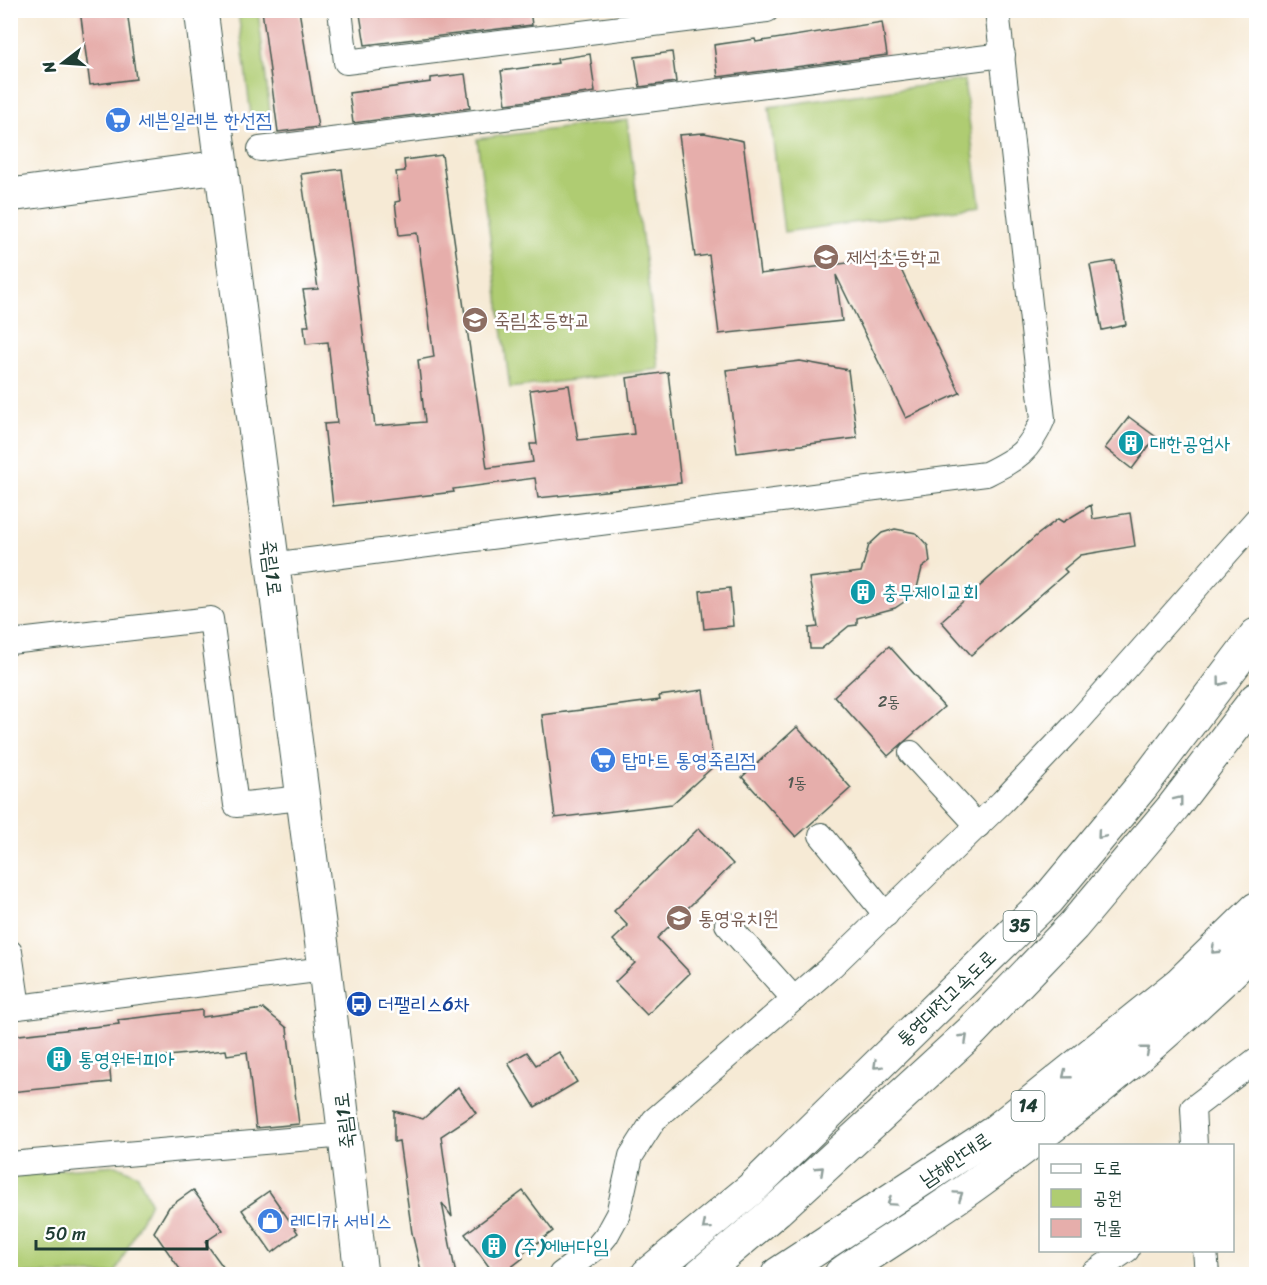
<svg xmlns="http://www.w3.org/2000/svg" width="1267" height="1285" font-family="Sriracha,'Poor Story',sans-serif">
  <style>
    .green { fill: #afcc72; stroke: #678453; stroke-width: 1.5 }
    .building { fill: #e6aeab }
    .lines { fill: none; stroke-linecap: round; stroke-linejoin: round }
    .street-casing { stroke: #3f574c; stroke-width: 26 }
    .secondary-casing { stroke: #3f574c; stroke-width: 35 }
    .primary-casing { stroke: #3f574c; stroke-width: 35 }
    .highway-casing { stroke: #3f574c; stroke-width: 35 }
    .street { stroke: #fff; stroke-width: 24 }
    .secondary { stroke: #fff; stroke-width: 33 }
    .primary { stroke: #fff; stroke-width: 33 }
    .highway { stroke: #fff; stroke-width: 33 }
    .oneway { stroke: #8f9e9a }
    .labels { text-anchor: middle; stroke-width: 5; stroke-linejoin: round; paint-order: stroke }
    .number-label { font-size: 16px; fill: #515952 }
    .shield { fill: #fff; stroke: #627771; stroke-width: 1.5 }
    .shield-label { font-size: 18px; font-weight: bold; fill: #1f3d34 }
    .shop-label { font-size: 20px; fill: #366cbe; stroke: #fff; text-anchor: start }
    .education-label { font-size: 20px; fill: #785e54; stroke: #fff; text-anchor: start }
    .culture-label { font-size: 20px; fill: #0d838f; stroke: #fff; text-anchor: start }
    .street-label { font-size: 20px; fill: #1f3d34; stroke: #fff }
    .transit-label { font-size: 20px; fill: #164399; stroke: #fff; text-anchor: start }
  </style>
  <rect width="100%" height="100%" fill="#fff"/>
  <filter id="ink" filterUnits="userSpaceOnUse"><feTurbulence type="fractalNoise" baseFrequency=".0167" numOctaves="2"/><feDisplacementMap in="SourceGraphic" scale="12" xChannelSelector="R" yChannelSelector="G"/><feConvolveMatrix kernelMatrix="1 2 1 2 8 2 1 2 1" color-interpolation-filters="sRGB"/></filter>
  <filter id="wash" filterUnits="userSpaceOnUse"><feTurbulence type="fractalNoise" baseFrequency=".008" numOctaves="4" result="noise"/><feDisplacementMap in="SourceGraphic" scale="24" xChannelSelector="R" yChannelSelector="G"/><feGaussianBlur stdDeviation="1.35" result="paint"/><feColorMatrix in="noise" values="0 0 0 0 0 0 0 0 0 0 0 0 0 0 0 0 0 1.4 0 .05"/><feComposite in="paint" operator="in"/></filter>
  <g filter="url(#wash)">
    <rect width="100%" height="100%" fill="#f6ead5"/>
    <g class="green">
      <path d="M238,11H258L271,121L252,124Z"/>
      <path d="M964,80L980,206L784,232L769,107Z"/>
      <path d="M627,120L659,369L510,388L477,139Z"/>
      <path d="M116,1165L138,1175L150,1202L115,1274H11L10,1173Z"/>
    </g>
    <g id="blocks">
      <g class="building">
        <path d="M80,10H127L136,79L90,85Z"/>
        <path d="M262,10H299L318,127L278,132Z"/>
        <path d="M386,10H530L532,25L365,45L360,14Z"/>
        <path d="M882,22L887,55L718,77L714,45L755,39L756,42Z"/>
        <path d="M672,52L676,82L640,87L635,57Z"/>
        <path d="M590,54L595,92L506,104L501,71L558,63L557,59Z"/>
        <path d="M465,74L470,108L353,123L349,93L431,82V78Z"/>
        <path d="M704,133L743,141L760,274L895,257L960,393L906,418L836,275L842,321L719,334L709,255L695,257L679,135Z"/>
        <path d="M442,155L487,468L533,462L530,444H537L530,390L569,385L578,440L634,434L627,378L668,372L681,483L538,498L535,478L453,489L454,492L333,506L324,424L337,423L328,342L306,344L304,326H309L303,290L318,289L301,174L342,169L375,426L425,422L418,360L434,357L417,233L399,235L395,202L400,201L396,172L405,171L404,160Z"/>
        <path d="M1115,261L1126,325L1102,330L1090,265Z"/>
        <path d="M800,361L848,370L857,438L737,453L726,370Z"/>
        <path d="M1129,417L1156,437L1132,469L1105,448Z"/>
        <path d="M1091,505L1093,519L1130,513L1135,546L1081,555L1064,569L1067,572L971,655L941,621L1036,536L1058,519L1063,522Z"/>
        <path d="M895,529L916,533L928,546L930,562L922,568L917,588L904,602L895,608L857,618V625L849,626L821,649H810L809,628L818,627L809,578L861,572L869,545L882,533Z"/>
        <path d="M730,588L733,626L704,629L700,591Z"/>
        <path d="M889,646L944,707L888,756L834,696Z"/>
        <path d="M703,690L714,766L672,804L555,818L542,715L660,700L659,696Z"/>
        <path d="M797,727L851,788L796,837L742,777Z"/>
        <path d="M699,828L733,864L657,938L690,973L647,1015L615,982L635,963L613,940L628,926L614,911Z"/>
        <path d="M264,1009L287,1028L299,1124L256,1128L247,1052L227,1055L226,1050L109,1062L111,1082L10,1092V1036L119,1024L118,1020L202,1010V1017Z"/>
        <path d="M527,1052L536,1065L559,1052L577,1082L535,1107L508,1063Z"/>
        <path d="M458,1087L476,1113L441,1136L452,1217L442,1203L456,1275H422L412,1233L399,1141L394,1142V1111L423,1119Z"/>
        <path d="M193,1190L223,1230L205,1242L229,1275H184L154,1232L169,1207Z"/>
        <path d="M269,1191L298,1233L272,1253L242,1210Z"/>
        <path d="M523,1191L553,1231L521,1255L523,1258L501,1275H495L465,1234Z"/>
      </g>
    </g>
  </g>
  <g filter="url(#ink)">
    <use href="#blocks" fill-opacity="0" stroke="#3f574c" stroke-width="1.5"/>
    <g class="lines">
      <g class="street-casing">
        <g id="street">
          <path d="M340,10L346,62L767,10"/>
          <path d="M260,149L1003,55"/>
          <path d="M271,565L986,474C1018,458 1029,452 1043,419L997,10"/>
          <path d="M10,642L211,619L236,805L302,798"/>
          <path d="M911,753L978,826"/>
          <path d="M821,835L886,915"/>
          <path d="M727,924L794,999"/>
          <path d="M10,952L18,1007"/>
          <path d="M10,1008L325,969"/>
          <path d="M1195,1146L1193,1108L1256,1060"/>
          <path d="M10,1164L346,1135"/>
          <path d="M1205,1250L1207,1274"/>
          <path d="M561,1274L597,1247L606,1236L618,1214L631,1156L654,1120L832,966L1002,802L1075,725L1256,520"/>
          <path d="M1092,1274L1127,1250"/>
        </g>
      </g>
      <g class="secondary-casing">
        <g id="secondary">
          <path d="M201,10L325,969L361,1274"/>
          <path d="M10,195L220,167"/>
        </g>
      </g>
      <g class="primary-casing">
        <g id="primary">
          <path d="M778,1274L993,1133L1179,984L1256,909"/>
          <path d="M841,1274C887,1242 936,1213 981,1180C1078,1109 1171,1032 1256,948"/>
        </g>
      </g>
      <g class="highway-casing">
        <g id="highway">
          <path d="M648,1274L751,1189L1047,900L1142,786L1256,635"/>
          <path d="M701,1274L777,1210L971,1032L1073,926L1174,806L1256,699"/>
        </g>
      </g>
      <use href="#street" class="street"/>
      <use href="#secondary" class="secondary"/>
      <use href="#primary" class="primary"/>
      <use href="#highway" class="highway"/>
    </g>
    <defs><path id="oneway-chevron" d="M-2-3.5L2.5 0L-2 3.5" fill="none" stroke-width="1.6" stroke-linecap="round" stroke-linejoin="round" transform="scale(1.5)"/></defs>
    <g class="oneway">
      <use href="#oneway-chevron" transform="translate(1221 682) rotate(127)"/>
      <use href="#oneway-chevron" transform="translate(1179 800) rotate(-52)"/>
      <use href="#oneway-chevron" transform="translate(1101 835) rotate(130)"/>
      <use href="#oneway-chevron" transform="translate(1215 950) rotate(136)"/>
      <use href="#oneway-chevron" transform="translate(964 1038) rotate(-43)"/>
      <use href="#oneway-chevron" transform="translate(1146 1050) rotate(-39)"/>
      <use href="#oneway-chevron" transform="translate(877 1065) rotate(136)"/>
      <use href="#oneway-chevron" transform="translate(1066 1075) rotate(141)"/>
      <use href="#oneway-chevron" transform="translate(820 1170) rotate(-43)"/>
      <use href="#oneway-chevron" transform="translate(959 1195) rotate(-34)"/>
      <use href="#oneway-chevron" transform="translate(891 1202) rotate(146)"/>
      <use href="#oneway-chevron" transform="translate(706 1226) rotate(140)"/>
    </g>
  </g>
  <defs>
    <g id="supermarket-disc" transform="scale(1.35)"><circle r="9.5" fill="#3f7fe0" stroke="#fff"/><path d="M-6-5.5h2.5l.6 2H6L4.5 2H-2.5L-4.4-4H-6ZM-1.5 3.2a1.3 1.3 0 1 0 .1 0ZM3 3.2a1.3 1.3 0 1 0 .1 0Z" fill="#fff"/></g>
    <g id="school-disc" transform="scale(1.35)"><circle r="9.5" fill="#8d6e63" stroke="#fff"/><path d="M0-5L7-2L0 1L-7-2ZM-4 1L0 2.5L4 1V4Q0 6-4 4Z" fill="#fff"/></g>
    <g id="building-disc" transform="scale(1.35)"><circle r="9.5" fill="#0f9aa8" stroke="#fff"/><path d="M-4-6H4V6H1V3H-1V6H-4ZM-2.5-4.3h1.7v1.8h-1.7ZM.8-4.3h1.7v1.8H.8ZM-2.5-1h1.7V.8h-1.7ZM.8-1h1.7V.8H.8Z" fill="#fff"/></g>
    <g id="bus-disc" transform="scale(1.35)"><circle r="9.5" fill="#1a4fb4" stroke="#fff"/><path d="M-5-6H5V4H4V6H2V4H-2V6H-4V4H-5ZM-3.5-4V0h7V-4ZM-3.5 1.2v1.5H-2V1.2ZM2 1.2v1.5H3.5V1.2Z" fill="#fff"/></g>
    <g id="shop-disc" transform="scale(1.35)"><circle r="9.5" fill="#3f7fe0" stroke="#fff"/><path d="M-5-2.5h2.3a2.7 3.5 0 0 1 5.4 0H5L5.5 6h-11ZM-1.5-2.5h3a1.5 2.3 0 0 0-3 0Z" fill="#fff"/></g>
  </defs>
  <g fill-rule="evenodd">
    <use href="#supermarket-disc" x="118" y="120"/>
    <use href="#school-disc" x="826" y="257"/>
    <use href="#school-disc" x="475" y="320"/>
    <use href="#building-disc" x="1131" y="443"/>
    <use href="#building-disc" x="863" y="592"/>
    <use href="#supermarket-disc" x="603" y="760"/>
    <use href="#school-disc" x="679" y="918"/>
    <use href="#bus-disc" x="359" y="1004"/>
    <use href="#building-disc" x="59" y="1059"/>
    <use href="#shop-disc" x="270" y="1221"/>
    <use href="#building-disc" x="494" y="1246"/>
  </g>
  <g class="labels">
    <g class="number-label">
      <text x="889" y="707">2동</text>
      <text x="797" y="788">1동</text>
    </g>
    <g class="shield">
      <rect x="1003.5" y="911" width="33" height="30" rx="4.5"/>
      <rect x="1011.5" y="1091" width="33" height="30" rx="4.5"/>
    </g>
    <g class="shield-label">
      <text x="1020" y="932">35</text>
      <text x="1028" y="1112">14</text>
    </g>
    <g class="shop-label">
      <text x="138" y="127">세븐일레븐 한선점</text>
      <text x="622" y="767">탑마트 통영죽림점</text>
      <text x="290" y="1228">레디카 서비스</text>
    </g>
    <g class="education-label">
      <text x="846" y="264">제석초등학교</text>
      <text x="494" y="327">죽림초등학교</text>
      <text x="698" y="925">통영유치원</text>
    </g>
    <g class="culture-label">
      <text x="1150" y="450">대한공업사</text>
      <text x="882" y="599">충무제이교회</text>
      <text x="78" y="1066">통영워터피아</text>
      <text x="514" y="1253">(주)에버다임</text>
    </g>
    <g class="street-label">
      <text transform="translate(272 568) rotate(83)" y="7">죽림1로</text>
      <text transform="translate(946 998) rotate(-44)" y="7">통영대전고속도로</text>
      <text transform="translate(344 1121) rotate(-97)" y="7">죽림1로</text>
      <text transform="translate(955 1159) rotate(-34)" y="7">남해안대로</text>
    </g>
    <g class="transit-label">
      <text x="378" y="1011">더팰리스6차</text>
    </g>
  </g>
  <rect width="1267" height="1285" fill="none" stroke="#fff" stroke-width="36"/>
  <rect x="1039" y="1144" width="195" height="108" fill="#ffffff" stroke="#a5b1ae" stroke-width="1.5"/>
  <rect x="1051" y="1164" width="30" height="9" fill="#ffffff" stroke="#a5b1ae" stroke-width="1.5"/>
  <text x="1093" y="1174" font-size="18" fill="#1f3d34">도로</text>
  <rect x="1051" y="1189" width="30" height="18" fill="#afcc72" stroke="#a5b1ae" stroke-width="1.5"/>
  <text x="1093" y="1204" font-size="18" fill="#1f3d34">공원</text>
  <rect x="1051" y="1219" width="30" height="18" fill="#e6aeab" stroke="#a5b1ae" stroke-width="1.5"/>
  <text x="1093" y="1234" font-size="18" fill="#1f3d34">건물</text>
  <g transform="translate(63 63) rotate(253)" stroke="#ffffff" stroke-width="4.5" paint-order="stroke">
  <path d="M0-4.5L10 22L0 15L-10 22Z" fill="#1f3d34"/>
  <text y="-9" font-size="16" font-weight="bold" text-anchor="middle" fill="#1f3d34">N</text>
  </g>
  <path d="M36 1240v9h171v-9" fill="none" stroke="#1f3d34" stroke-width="3"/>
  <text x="45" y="1240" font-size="18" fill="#1f3d34" stroke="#ffffff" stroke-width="4.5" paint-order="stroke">50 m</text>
</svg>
